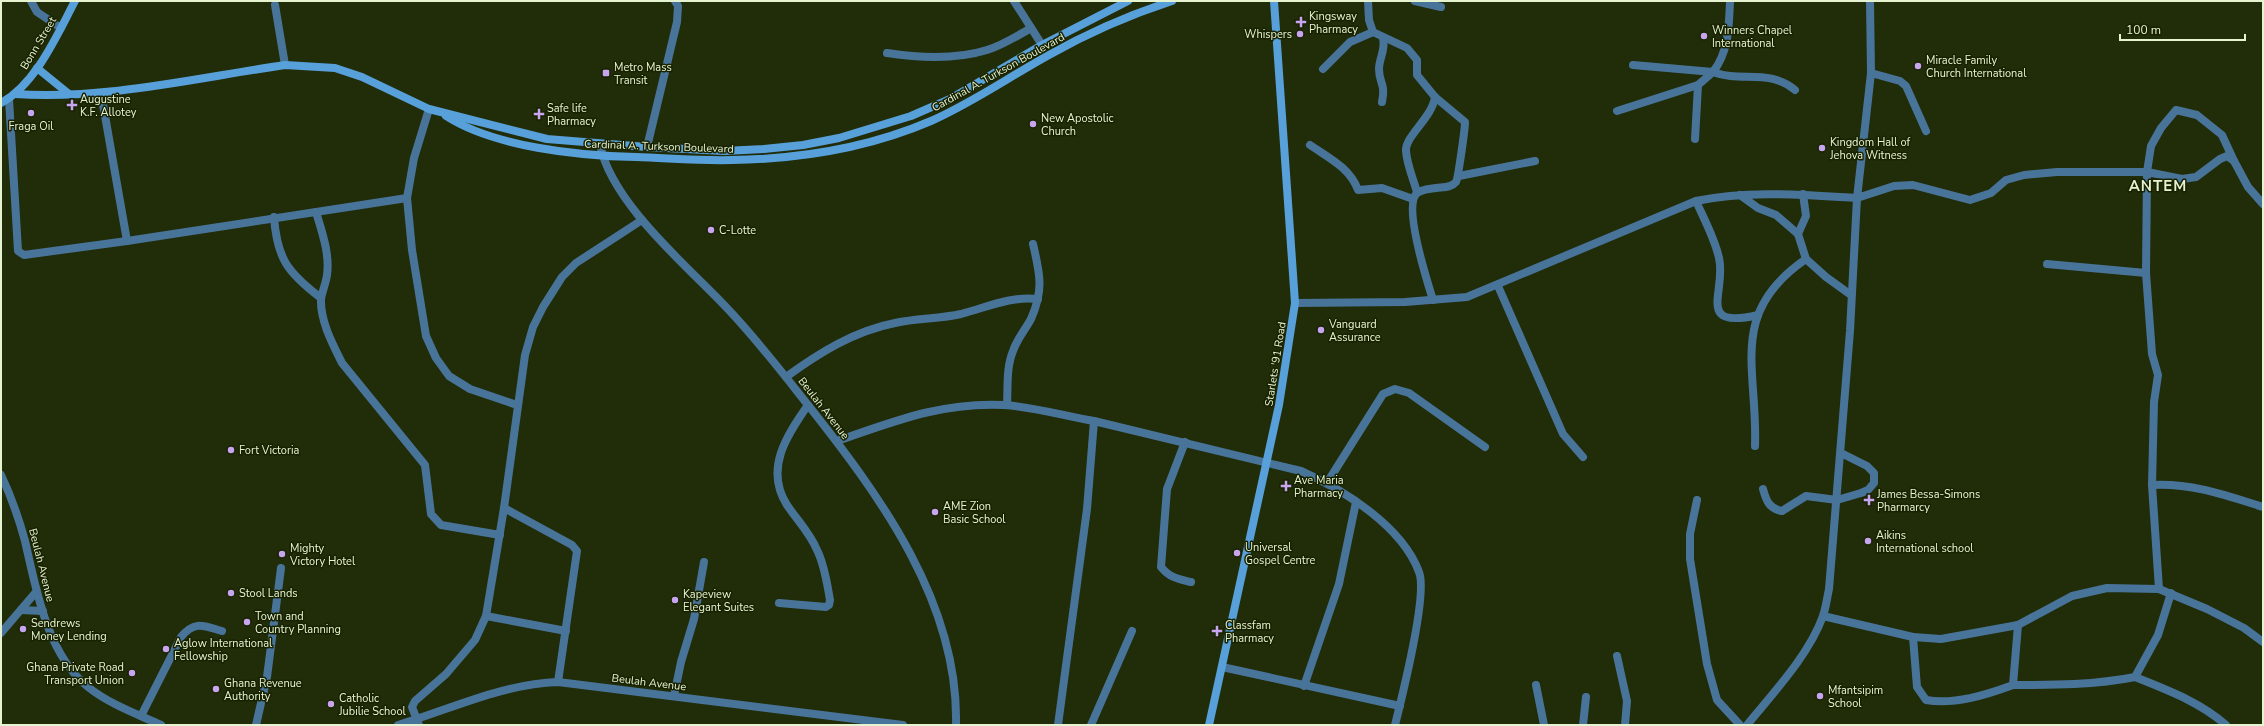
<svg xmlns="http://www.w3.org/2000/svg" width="2264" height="726" font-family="'Nunito Sans',sans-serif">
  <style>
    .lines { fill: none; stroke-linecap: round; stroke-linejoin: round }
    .street { stroke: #497499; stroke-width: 8 }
    .secondary { stroke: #58a0da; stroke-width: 8 }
    .poi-dot { fill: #c7a6ef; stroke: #182201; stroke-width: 1.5 }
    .labels { text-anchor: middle; stroke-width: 3; stroke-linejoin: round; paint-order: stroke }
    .poi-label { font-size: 11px; fill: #e6f3d1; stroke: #182201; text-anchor: start }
    .street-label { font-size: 11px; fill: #e6f3d1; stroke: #182201 }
    .district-label { font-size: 15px; font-weight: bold; letter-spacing: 1px; fill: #e6f3d1; stroke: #182201 }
  </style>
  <rect width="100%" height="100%" fill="#212c09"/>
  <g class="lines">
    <g class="street">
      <path d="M31,1L37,12L61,28"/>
      <path d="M1014,1L1042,45"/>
      <path d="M1368,1L1369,20L1373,32L1407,48L1417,60V75L1435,97L1465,122C1465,129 1458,179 1456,182C1451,188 1443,187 1436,188C1430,189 1421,189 1416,194C1404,209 1427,281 1433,300"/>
      <path d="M1415,1L1441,7"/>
      <path d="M1870,1L1871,73L1857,198L1894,186L1913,185L1970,200L1991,193L2006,180L2024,175L2057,172H2147L2182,179L2196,177L2220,159L2227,156L2234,161L2248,187L2263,204"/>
      <path d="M275,5L285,65"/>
      <path d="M887,53C920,58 955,60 987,50C1003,45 1017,36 1031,28"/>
      <path d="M1633,65L1713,72C1729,52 1729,25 1730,1"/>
      <path d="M1323,69L1350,42L1373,32"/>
      <path d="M1871,73L1900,81L1906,86L1926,131"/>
      <path d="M101,93L127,241"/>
      <path d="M9,99L18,251L24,255L127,241L407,198"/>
      <path d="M1382,102C1386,83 1379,84 1379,69C1379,58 1386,50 1383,38"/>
      <path d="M429,109L414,158L407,198L412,250L426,336L436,358L449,376L470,389L517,405"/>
      <path d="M1617,111L1698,85L1713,72C1741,83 1769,68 1795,90"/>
      <path d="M1695,139L1698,85"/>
      <path d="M600,145C612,203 685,264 725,306C755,337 781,371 808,405C880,496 959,603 956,725"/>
      <path d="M1310,145C1329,158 1350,168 1358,190L1382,188L1413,199"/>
      <path d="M647,147L677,22L678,6L675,1"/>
      <path d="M1459,176L1535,161"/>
      <path d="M1417,192C1413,178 1407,165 1406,151C1405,136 1432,118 1435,97"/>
      <path d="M1803,194L1806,216L1798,234L1806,259L1826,277L1851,295"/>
      <path d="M1740,195L1758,208L1776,215L1798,234"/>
      <path d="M1696,201C1704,219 1715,239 1719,258C1727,291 1694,330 1758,315"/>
      <path d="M316,212C322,232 330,254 327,275C326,283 322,292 321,299C320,321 333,345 342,363L425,465L431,514L441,525L500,535"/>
      <path d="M274,217C277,259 288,273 321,298"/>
      <path d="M2047,264L2146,273"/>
      <path d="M1498,286L1563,434L1583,457"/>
      <path d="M1295,303L1405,302L1467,297L1696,201C1749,190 1804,195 1857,198L1850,331L1829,589C1827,598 1826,607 1823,616C1809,655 1773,693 1747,725"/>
      <path d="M786,377C819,353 854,331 895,323C917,318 939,319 961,314C988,307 1010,296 1038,299"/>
      <path d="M1007,405C1008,387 1006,368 1013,351C1017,339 1025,330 1031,319C1044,290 1040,274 1033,244"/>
      <path d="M1094,421L1301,471C1344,490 1402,526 1419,572C1428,594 1402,697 1395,725"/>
      <path d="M837,441C895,421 942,402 1004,405C1034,407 1065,416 1094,421L1087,509L1058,725"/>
      <path d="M1185,442L1167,489L1161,567C1170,578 1178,579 1191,582"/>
      <path d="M1755,446C1758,369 1727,313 1806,259"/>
      <path d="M1,475C11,496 19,519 25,541C36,589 47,654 88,687C109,704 137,714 161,725"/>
      <path d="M1327,483L1383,394L1395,389L1409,393L1485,447"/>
      <path d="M2152,485C2192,483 2225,495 2263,507"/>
      <path d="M1763,489C1766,500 1769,509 1782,511L1806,496L1837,500L1861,493L1868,490L1874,483V473L1867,466L1841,453"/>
      <path d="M1697,500L1690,534V559L1707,664L1717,700L1740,725"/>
      <path d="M504,508L572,545L577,551L558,682"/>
      <path d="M2159,589L2152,485L2154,402L2158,375L2152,354L2146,273L2147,172L2151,146L2161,128L2176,110L2197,115L2222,135L2234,161"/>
      <path d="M779,603L826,607L829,605L830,600C827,584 825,566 817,550C810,533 797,520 787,505C764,469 787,435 808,405"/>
      <path d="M21,610L43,611"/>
      <path d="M486,616L566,631"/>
      <path d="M1823,616L1913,637L1941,639L2018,625L2072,596L2107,588L2159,589L2207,609L2244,628L2263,642"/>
      <path d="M1,633L36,592"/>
      <path d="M1913,637L1917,687L1926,700C1954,705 1986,695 2013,685L2018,625"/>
      <path d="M1617,656L1627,701L1625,725"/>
      <path d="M1222,667L1400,706"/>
      <path d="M2135,677C2167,690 2200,702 2226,725"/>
      <path d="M1536,685L1544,725"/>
      <path d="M2013,685C2054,685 2095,685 2135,677L2158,635L2171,593"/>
      <path d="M1304,686L1339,584L1356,502"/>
      <path d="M674,696L681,662L694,619L704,562"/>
      <path d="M141,716L181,637C195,620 204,626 222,631"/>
      <path d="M256,725L267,677L281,568"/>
      <path d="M398,725C451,709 502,684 558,682L903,725"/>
      <path d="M419,725L412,707L415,701L446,674L475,640L486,616L504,508L525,355L533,327L543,307L562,277L576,263L642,220"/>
      <path d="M1091,725L1132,631"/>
      <path d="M1583,725L1586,697"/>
    </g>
    <g class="secondary">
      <path d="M37,68L69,94"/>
      <path d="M15,94C105,100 196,78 285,65L335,68L362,77L429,109L547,139L647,147L724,151L764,149L803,145L839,138L911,116L950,99L1042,45L1128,1"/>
      <path d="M1,103C36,84 57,35 75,1"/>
      <path d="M446,116C494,147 579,156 636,157C668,158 700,161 732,160C801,159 868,148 931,121C972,103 1009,77 1049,55C1088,33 1129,15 1172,1"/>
      <path d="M1209,725L1279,405L1295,303L1274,1"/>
    </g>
  </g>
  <g class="poi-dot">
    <path d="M1299 16h4v4h4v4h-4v4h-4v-4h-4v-4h4z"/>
    <circle cx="1300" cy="34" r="4"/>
    <circle cx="1704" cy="36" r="4"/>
    <circle cx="1918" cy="66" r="4"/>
    <rect x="602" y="69" width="8" height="8" rx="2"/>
    <path d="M70 99h4v4h4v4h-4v4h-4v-4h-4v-4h4z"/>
    <circle cx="31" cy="113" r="4"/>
    <path d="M537 108h4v4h4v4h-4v4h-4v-4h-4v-4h4z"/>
    <circle cx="1033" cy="124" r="4"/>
    <circle cx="1822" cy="148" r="4"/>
    <circle cx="711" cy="230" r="4"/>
    <circle cx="1321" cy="330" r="4"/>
    <circle cx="231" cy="450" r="4"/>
    <path d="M1284 480h4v4h4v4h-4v4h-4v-4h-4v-4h4z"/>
    <path d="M1867 494h4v4h4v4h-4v4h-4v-4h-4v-4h4z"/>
    <circle cx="935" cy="512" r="4"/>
    <circle cx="1868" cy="541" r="4"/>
    <circle cx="1237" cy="553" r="4"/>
    <circle cx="282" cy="554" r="4"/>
    <circle cx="231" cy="593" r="4"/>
    <circle cx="675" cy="600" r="4"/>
    <circle cx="247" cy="622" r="4"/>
    <circle cx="23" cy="629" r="4"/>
    <path d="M1215 625h4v4h4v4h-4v4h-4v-4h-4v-4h4z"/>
    <circle cx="166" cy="649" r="4"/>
    <circle cx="132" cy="673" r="4"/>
    <circle cx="216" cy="689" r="4"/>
    <circle cx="1820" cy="696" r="4"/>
    <circle cx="331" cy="704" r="4"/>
  </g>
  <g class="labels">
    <g class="poi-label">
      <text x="1309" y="20">Kingsway<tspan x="1309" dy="13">Pharmacy</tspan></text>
      <text x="1712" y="34">Winners Chapel<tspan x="1712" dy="13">International</tspan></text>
      <text x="1292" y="38" text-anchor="end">Whispers</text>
      <text x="1926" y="64">Miracle Family<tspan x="1926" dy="13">Church International</tspan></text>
      <text x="614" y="71">Metro Mass<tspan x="614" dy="13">Transit</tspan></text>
      <text x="80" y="103">Augustine<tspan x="80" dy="13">K.F. Allotey</tspan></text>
      <text x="547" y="112">Safe life<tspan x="547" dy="13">Pharmacy</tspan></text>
      <text x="1041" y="122">New Apostolic<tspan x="1041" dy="13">Church</tspan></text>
      <text x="31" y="130" text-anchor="middle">Fraga Oil</text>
      <text x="1830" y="146">Kingdom Hall of<tspan x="1830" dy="13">Jehova Witness</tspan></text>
      <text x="719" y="234">C-Lotte</text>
      <text x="1329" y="328">Vanguard<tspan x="1329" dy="13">Assurance</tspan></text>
      <text x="239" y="454">Fort Victoria</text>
      <text x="1294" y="484">Ave Maria<tspan x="1294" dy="13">Pharmacy</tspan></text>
      <text x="1877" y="498">James Bessa-Simons<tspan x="1877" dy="13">Pharmarcy</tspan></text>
      <text x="943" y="510">AME Zion<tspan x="943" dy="13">Basic School</tspan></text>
      <text x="1876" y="539">Aikins<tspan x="1876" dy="13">International school</tspan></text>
      <text x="1245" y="551">Universal<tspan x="1245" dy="13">Gospel Centre</tspan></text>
      <text x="290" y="552">Mighty<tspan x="290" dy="13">Victory Hotel</tspan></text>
      <text x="239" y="597">Stool Lands</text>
      <text x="683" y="598">Kapeview<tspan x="683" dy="13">Elegant Suites</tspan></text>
      <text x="255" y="620">Town and<tspan x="255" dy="13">Country Planning</tspan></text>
      <text x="31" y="627">Sendrews<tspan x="31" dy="13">Money Lending</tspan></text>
      <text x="1225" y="629">Classfam<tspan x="1225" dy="13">Pharmacy</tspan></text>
      <text x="174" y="647">Aglow International<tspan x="174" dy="13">Fellowship</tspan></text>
      <text x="124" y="671" text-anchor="end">Ghana Private Road<tspan x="124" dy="13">Transport Union</tspan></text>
      <text x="224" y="687">Ghana Revenue<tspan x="224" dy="13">Authority</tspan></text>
      <text x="1828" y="694">Mfantsipim<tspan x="1828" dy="13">School</tspan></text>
      <text x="339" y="702">Catholic<tspan x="339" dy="13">Jubilie School</tspan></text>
    </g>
    <g class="street-label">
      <text transform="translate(38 43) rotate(-59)" y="4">Bonn Street</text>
      <text transform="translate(998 72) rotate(-29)" y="4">Cardinal A. Turkson Boulevard</text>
      <text transform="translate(659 146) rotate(2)" y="4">Cardinal A. Turkson Boulevard</text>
      <text transform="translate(1275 364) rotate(-81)" y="4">Starlets '91 Road</text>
      <text transform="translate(824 408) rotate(52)" y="4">Beulah Avenue</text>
      <text transform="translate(42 565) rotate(76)" y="4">Beulah Avenue</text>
      <text transform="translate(649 682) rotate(7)" y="4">Beulah Avenue</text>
    </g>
    <g class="district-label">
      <text x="2158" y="191">ANTEM</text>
    </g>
  </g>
  <rect width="2264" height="726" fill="none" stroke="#e6f3d1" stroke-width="4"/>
  <path d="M2120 34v6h125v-6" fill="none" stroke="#e6f3d1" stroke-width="2"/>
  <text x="2126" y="34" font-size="12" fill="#e6f3d1" stroke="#182201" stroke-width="3" paint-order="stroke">100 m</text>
</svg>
